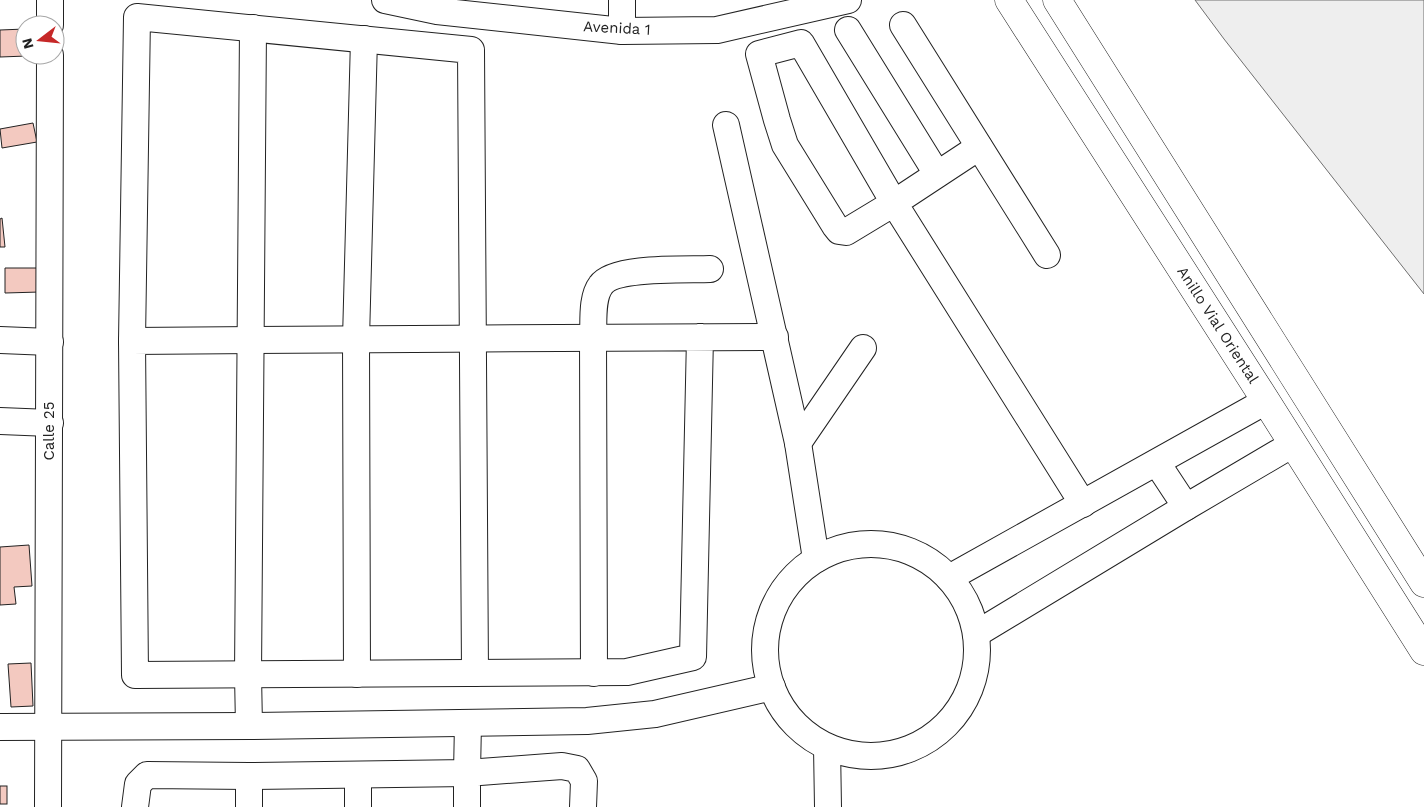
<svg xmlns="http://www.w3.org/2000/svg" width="1424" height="807" font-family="'Work Sans',sans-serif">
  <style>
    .green { fill: #eee; stroke: #6f6f6f }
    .building { fill: #f3c9c0; stroke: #222 }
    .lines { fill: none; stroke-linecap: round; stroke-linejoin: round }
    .minor-casing { stroke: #222; stroke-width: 28 }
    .highway-casing { stroke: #222; stroke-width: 29 }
    .minor { stroke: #fff; stroke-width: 26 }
    .highway { stroke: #fff; stroke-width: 28 }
    .labels { text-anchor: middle; stroke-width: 4; stroke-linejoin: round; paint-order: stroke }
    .street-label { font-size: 15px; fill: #222; stroke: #fff }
  </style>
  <rect width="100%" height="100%" fill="#fff"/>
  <path class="green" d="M1195,0H1424V294L1224,39Z"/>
  <g class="building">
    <path d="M25,29V55L27,56L0,57V30Z"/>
    <path d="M33,123L37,142L2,148L0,129Z"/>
    <path d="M2,218L5,247H0V219Z"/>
    <path d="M5,268H40V292L5,293Z"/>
    <path d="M29,545L32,586L14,587L16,604L0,605V547Z"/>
    <path d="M31,663L33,706L11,707L8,664Z"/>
    <rect x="0" y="786" width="7" height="18"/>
  </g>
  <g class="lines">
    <g class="minor-casing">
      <g id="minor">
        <path d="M50,0V25"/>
        <path d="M385,0L437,11L622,31L717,30L848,0"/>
        <path d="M622,0V31"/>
        <path d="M903,25L1047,255"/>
        <path d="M848,30L937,174"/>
        <path d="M726,125L798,443L816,559"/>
        <path d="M979,147L894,203L846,232L839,231L835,226L785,145L777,120L759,54L801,43L894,203L1083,504"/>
        <path d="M700,337L693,657L627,672L135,675L132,341C346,339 561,338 775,337"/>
        <path d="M0,340L50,342"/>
        <path d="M132,341L137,17L471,50L475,673"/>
        <path d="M0,421L50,423"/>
        <path d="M798,443L863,348"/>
        <path d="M1157,463L1186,507"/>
        <circle cx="871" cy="650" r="106"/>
        <path d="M949,578L1266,401"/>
        <path d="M976,634L1186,507L1293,444"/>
        <path d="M594,673L593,338C594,322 591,298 601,285C614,266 688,270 710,269"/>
        <path d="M357,674L356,339L364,39"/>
        <path d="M249,726L248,675L253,28"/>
        <path d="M0,727L249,726L587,721L655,714L772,687"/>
        <path d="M827,747L828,807"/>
        <path d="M358,776V807"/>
        <path d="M48,807L50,55"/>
        <path d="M135,807L138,784L147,775L249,776L467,773L468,723"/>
        <path d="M249,807V776"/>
        <path d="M467,807V773L562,766L577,769L584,781L583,807"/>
      </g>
    </g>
    <g class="highway-casing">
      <g id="highway">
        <path d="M1009,0L1266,401L1424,651"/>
        <path d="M1057,0L1424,583"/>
      </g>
    </g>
    <use href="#minor" class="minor"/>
    <use href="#highway" class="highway"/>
  </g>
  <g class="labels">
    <g class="street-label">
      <text transform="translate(617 28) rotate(3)" y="5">Avenida 1</text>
      <text transform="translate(1218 325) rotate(57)" y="5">Anillo Vial Oriental</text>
      <text transform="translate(49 431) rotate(-90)" y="5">Calle 25</text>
    </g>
  </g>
  <g transform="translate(40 40) rotate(254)"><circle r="24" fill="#ffffff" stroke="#a7a7a7"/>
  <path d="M0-4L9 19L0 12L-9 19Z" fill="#c62828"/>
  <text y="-8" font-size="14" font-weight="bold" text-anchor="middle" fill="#222222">N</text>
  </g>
</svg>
